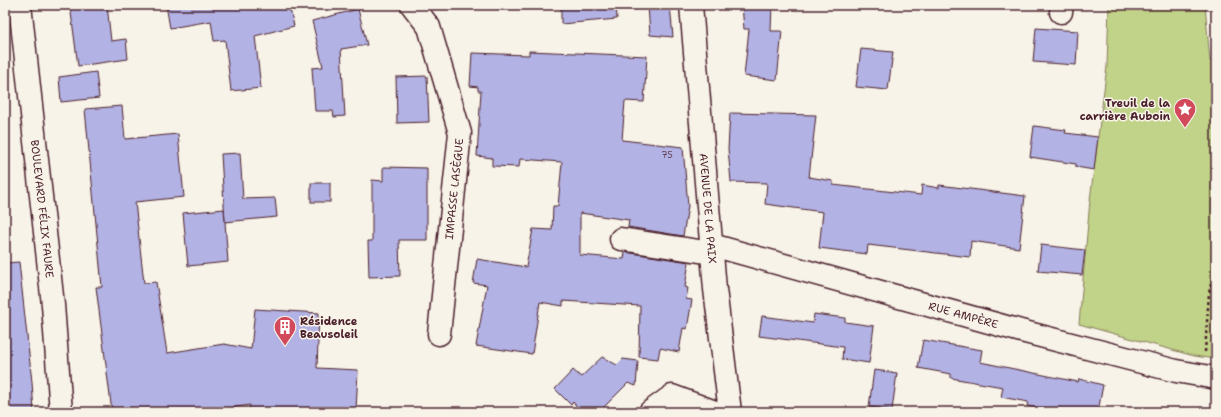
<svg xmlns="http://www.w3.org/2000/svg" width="1221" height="417" font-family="'Shantell Sans',sans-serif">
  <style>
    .green { fill: #c1d388; stroke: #86795a }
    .building { fill: #b2b2e4; stroke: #4a1f2b }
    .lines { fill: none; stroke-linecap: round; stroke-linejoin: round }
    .street-casing { stroke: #4a1f2b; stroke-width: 25 }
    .path { stroke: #4a1f2b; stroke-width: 2.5; stroke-dasharray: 3 3; stroke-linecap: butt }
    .street { stroke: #f7f3e8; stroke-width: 22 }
    .labels { text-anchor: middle; stroke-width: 3; stroke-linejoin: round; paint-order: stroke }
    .number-label { font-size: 9px; fill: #644459 }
    .poi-label { font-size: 11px; font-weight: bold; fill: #4a1f2b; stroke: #f7f3e8; text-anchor: end }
    .street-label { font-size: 11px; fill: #4a1f2b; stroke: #f7f3e8 }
  </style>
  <rect width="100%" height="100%" fill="#f7f3e8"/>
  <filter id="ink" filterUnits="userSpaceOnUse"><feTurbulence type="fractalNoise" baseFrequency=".025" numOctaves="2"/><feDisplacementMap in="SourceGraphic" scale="8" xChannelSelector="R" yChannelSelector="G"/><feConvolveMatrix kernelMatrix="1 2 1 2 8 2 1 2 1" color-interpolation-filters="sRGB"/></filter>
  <g filter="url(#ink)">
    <path class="green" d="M1109,5H1205L1210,61H1216V359L1194,356L1079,324L1090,200L1107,66Z"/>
    <g class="building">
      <path d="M70,5H107L111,41L126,39L128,59L78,66Z"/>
      <path d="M166,5H289L294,26L255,36L261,88L231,91L225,40L214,41L211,21L170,28Z"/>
      <path d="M561,5H616L617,19L561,24Z"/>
      <path d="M648,5H670L673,37L650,35Z"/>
      <path d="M742,5H772L771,31H782L777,80L744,76L749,29H744Z"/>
      <path d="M358,9L367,45L341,49L345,116L334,117L333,111H315L312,68L323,67L312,21Z"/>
      <path d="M1036,28L1078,31L1076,65L1033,62Z"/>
      <path d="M861,49L893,52L888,90L856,87Z"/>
      <path d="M529,51L647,56L644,102L625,101L622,140L683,147L688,206L683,236L628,227L629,220L580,213V255L624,259L625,252L689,262L685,287L688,288L686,299L692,300L687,329L683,328L679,352L660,348L658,359L639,357L640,306L563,301V306L540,302L532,354L476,346L487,285L473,283L477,259L526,267L533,229L552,230L553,206H558L562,162L520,159L519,167L492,166V158L477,156L481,91H478V87L470,86L472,53L529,55Z"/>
      <path d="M96,72L99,98L61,102L59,77Z"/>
      <path d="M427,76L429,122L397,123L396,77Z"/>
      <path d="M122,106L125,139L178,134L184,197L135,202L144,283L156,282L167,353L224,344L251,349L255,309L319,313L317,368L358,370L356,411L309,409V412H249L250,405L205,412H112L96,287H102L85,109Z"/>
      <path d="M730,113L816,115L809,177L833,181V185L921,195L922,185L939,188V185L1025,196L1019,248L971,241L970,257L868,245L867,254L819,248L823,212L765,204L767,183L731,182L728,149Z"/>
      <path d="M1034,126L1066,130L1065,133L1098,137L1094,170L1076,167V164L1030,157Z"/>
      <path d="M240,153L243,199L275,198L277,217L225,222L221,154Z"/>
      <path d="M383,167L427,168V240H399L400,276L369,277L368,241H372V180L383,181Z"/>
      <rect x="311" y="183" width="19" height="19"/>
      <path d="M224,209L228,262L188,266L183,213Z"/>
      <path d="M1041,245L1085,250L1082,275L1038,271Z"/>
      <path d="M19,262L32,382L34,412H5V263Z"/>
      <path d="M814,314L845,318V322L874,326L869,363L842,359L843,347L759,336L762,316L813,323Z"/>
      <path d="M923,340L982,350L980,362L1078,382L1079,379L1103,385L1098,412H1059L1027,406L1028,402L1001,397L1003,387L951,378V374L918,368Z"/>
      <path d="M602,357L617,365L623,359L638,361L636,386L628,383L599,412H581L573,402L571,405L555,389L573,370L581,377Z"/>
      <path d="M874,370L897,373L892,410L869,407Z"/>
    </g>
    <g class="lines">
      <g class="street-casing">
        <g id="street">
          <path id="s1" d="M20,5L53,305L61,412"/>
          <path d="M412,5L429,27L460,133L439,334"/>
          <path id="s2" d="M691,5L715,289L730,412"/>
          <path d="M1061,12L1062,5"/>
          <path d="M621,239L712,253"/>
          <path id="s3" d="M712,245L1021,331L1176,371L1216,378"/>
          <path d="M650,412L672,396L715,412"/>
        </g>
      </g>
      <path class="path" d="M1205,352L1209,293L1216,262"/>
      <use href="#street" class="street"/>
    </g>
  </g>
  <defs>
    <g id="sight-pin" transform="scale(1.15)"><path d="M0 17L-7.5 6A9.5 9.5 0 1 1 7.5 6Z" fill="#d1495b" stroke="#f7f3e8"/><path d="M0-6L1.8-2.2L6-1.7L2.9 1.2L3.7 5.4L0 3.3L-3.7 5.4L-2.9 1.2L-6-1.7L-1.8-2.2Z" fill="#fff"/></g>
    <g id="building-pin" transform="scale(1.15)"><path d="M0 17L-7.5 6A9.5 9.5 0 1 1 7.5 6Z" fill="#d1495b" stroke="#f7f3e8"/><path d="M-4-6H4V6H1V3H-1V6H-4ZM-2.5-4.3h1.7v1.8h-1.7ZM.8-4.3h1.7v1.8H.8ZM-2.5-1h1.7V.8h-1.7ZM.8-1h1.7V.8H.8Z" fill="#fff"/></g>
  </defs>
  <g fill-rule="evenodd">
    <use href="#sight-pin" x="1185" y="109"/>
    <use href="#building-pin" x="285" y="327"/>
  </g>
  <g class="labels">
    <g class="number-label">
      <text x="667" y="158">75</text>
    </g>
    <g class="poi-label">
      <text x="1170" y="107">Treuil de la<tspan x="1170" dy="13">carrière Auboin</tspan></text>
      <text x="300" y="325" text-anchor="start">Résidence<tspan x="300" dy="13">Beausoleil</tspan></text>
    </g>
    <g class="street-label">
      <text transform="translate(454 189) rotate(-84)" y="4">IMPASSE LASÈGUE</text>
      <text dy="4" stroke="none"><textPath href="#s1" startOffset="205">BOULEVARD FÉLIX FAURE</textPath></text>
      <text dy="4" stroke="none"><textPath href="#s2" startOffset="204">AVENUE DE LA PAIX</textPath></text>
      <text dy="4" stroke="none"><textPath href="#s3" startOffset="261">RUE AMPÈRE</textPath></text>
    </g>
  </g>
  <rect width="1221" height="417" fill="none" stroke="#f7f3e8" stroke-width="20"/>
  <rect x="10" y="10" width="1201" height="397" fill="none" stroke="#4a1f2b" stroke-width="1.5" filter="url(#ink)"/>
</svg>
